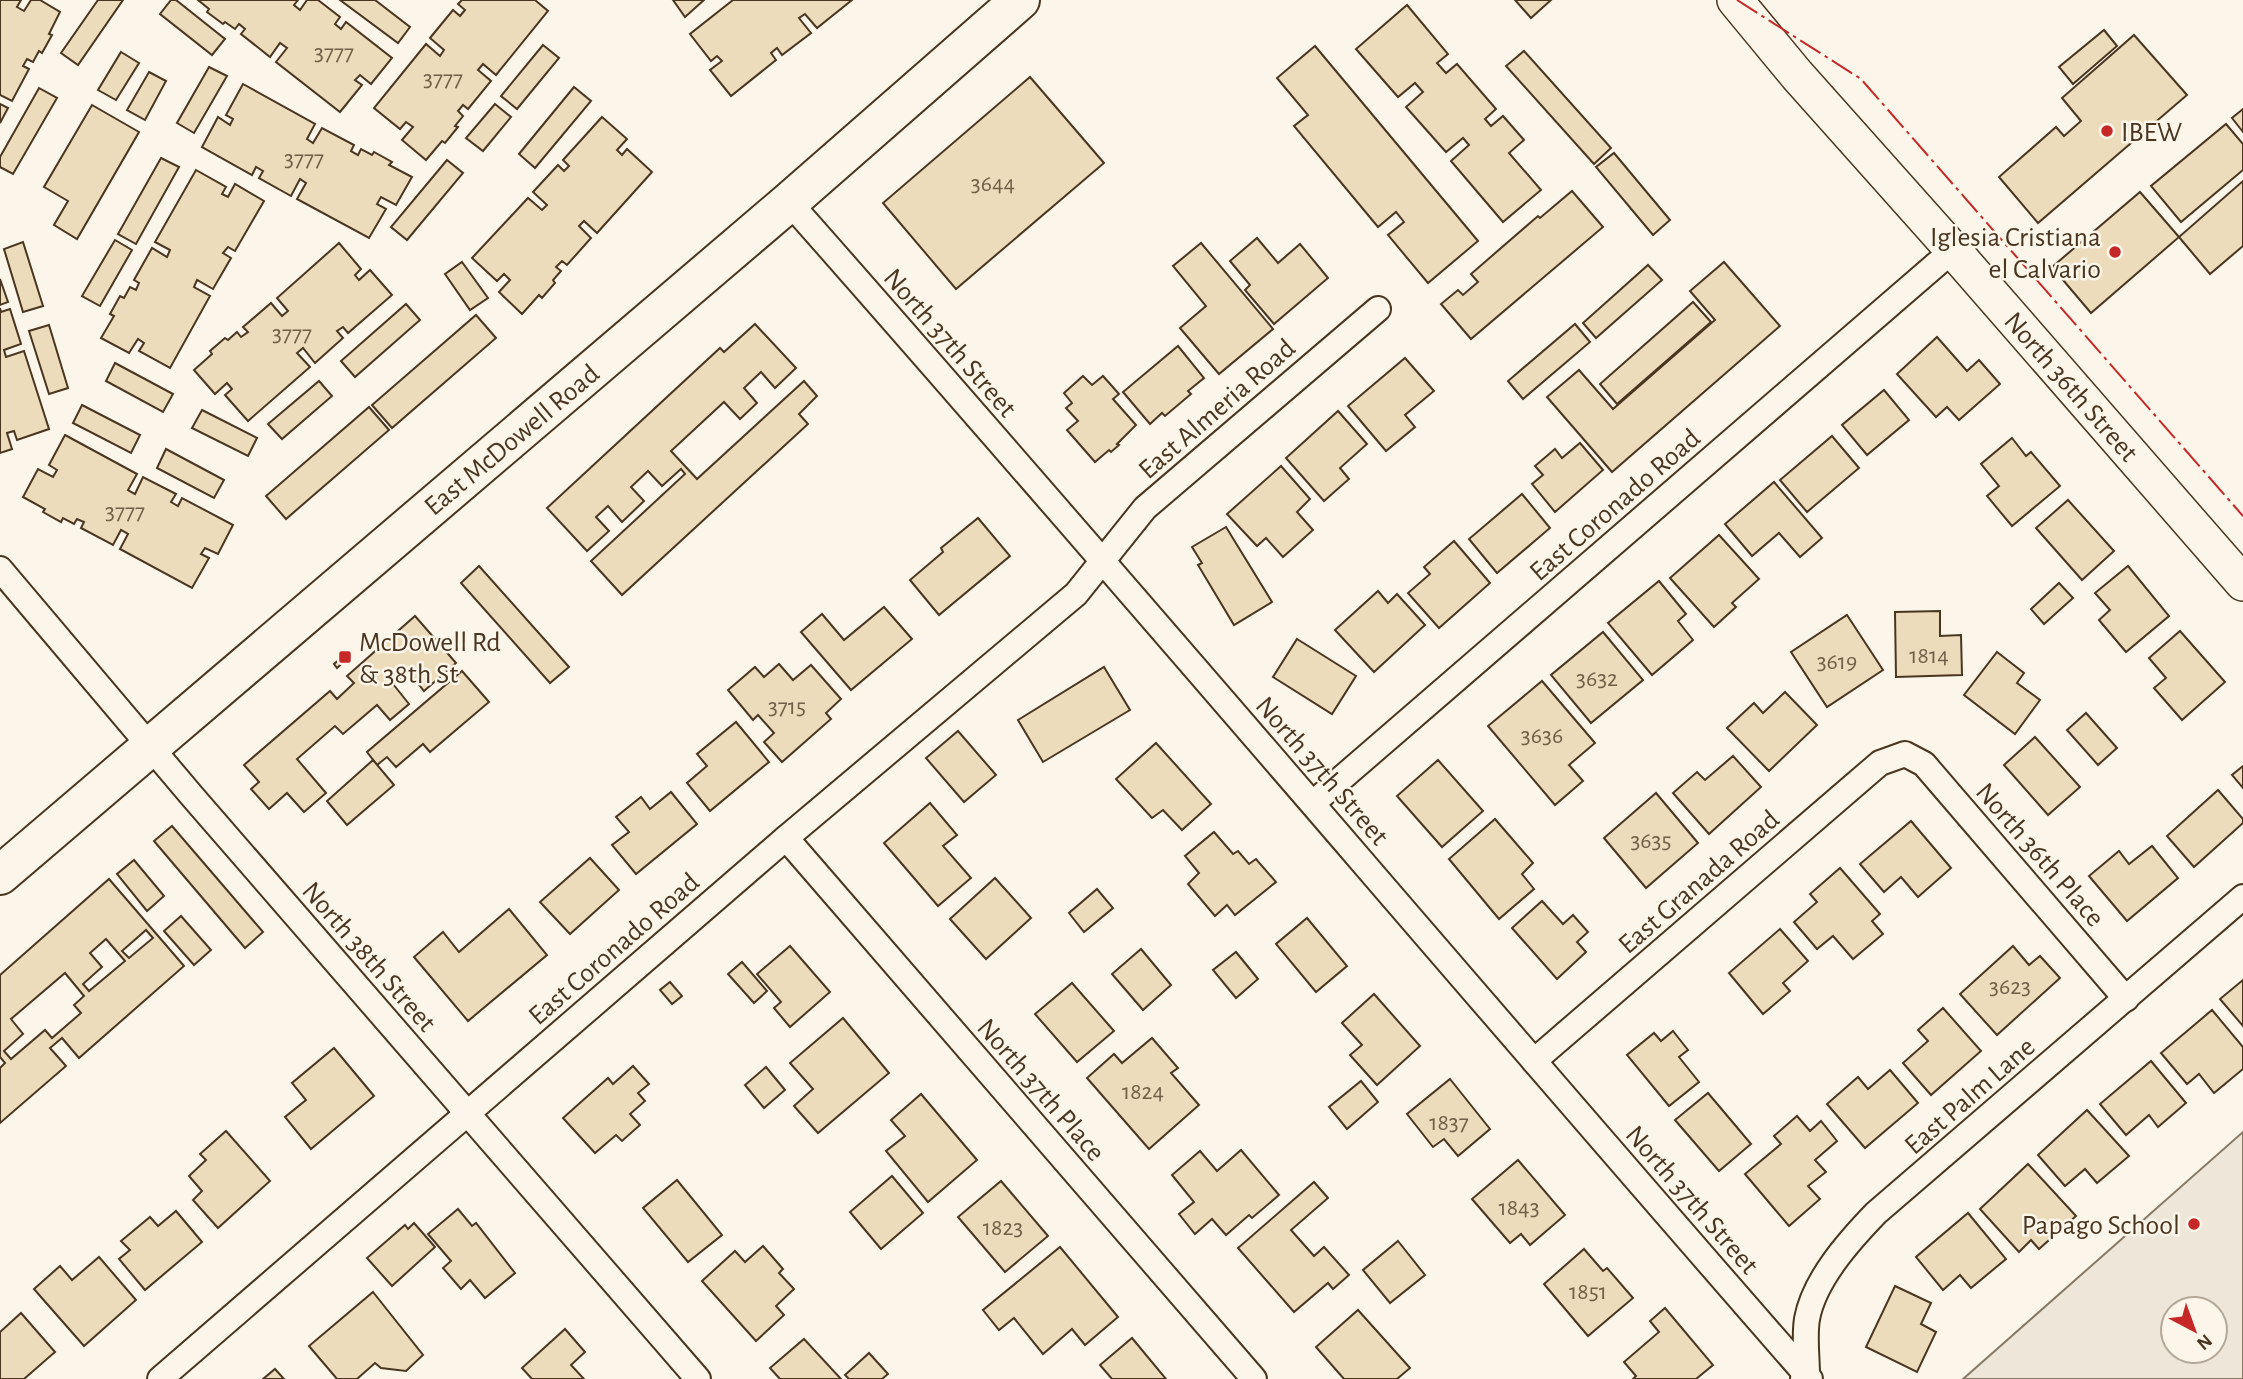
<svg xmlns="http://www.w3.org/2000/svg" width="2243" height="1379" font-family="'Alegreya Sans',sans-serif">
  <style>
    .green { fill: #ede6d9; stroke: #887966; stroke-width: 2; fill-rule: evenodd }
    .building { fill: #ecdcbc; stroke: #4a3520; stroke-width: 2; fill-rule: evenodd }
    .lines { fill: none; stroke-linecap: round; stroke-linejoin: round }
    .street-casing { stroke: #4a3520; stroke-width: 28 }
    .secondary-casing { stroke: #4a3520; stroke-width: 38 }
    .primary-casing { stroke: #4a3520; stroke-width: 42 }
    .street { stroke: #fbf6e9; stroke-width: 24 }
    .secondary { stroke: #fbf6e9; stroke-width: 35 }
    .primary { stroke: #fbf6e9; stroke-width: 38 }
    .power { stroke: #c62828; stroke-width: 2; stroke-dasharray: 24 5 3.5 5; stroke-linecap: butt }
    .poi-dot { fill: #c62828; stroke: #fbf6e9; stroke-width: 2.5 }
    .labels { text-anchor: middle; stroke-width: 5; stroke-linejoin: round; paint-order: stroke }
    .number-label { font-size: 24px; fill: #725f47 }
    .poi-label { font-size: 28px; fill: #4a3520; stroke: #fbf6e9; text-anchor: start }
    .street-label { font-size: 28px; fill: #4a3520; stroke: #fbf6e9 }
  </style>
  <rect width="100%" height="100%" fill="#fbf6e9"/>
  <path class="green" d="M2243,1132V1379H1963ZM2173,1309H2215V1351H2173Z"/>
  <g class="building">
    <path d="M0,0H21L17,7L24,11L31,0H40L60,12L49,34L52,35L42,53L39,51L33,62L27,59L23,66L29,69L12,101L0,95Z"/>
    <path d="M98,0H123L78,65L61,53Z"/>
    <path d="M171,0H176L225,39L212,55L160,14Z"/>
    <path d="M198,0H298L294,5L300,10L307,0H318L340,17L335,24L341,29L346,22L392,58L371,84L360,75L355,80L362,85L340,112L276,62L287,48L280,43L270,57L241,34L245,29L239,24L235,29L225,22L223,24L207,12L209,9Z"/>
    <path d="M340,0H375L410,27L398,43Z"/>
    <path d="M462,0H535L548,11L496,75L483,64L478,70L491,81L468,109L463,105L458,111L463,116L455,126L458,127L445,143L442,141L426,160L402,140L413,127L406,122L400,129L374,108L426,44L440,56L444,50L430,38L453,10L460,16L465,10L458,4Z"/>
    <path d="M673,0H704L685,17Z"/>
    <path d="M733,0H852L817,28L805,14L799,18L811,33L782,55L777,48L771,53L776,60L731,96L710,70L722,61L717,56L711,61L690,34Z"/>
    <path d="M1515,0H1551L1531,18Z"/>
    <path d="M1407,5L1448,54L1437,63L1446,73L1457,64L1496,109L1485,119L1491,126L1503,116L1524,140L1509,153L1541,190L1503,222L1451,161L1469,145L1463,138L1446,152L1406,107L1423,92L1415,83L1398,97L1356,49Z"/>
    <path d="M2104,30L2117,46L2073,84L2059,67Z"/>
    <path d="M2134,35L2187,95L2038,223L1999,177L2056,127L2064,136L2081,121L2062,98Z"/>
    <path d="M543,45L559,58L517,109L501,96Z"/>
    <path d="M1315,46L1478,241L1428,283L1388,235L1404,222L1396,212L1378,227L1294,126L1308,115L1277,78Z"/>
    <path d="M1524,51L1611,148L1594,164L1506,66Z"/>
    <path d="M121,52L139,63L116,100L98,90Z"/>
    <path d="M209,67L227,76L194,133L177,123Z"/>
    <path d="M149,72L166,81L145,120L127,110Z"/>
    <path d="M1030,77L1104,163L956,289L883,203Z"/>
    <path d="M243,84L315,124L307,139L313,143L322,128L354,145L351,151L358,155L361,149L372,155L374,152L392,162L389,165L412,177L396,205L381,197L377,204L386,209L369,238L297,199L306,183L300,179L291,196L259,178L263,171L256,167L252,175L202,147L218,117L230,125L233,119L226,115Z"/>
    <path d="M574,87L591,101L535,168L519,154Z"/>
    <path d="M39,88L57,98L13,174L0,167V157Z"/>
    <path d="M0,104L8,108L0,123Z"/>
    <path d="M495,104L511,117L483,151L466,138Z"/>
    <path d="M92,105L139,132L77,239L54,225L68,201L44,187Z"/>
    <path d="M2243,109V132L2232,118Z"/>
    <path d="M602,117L627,139L617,150L622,155L627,149L652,172L597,233L584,221L579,226L591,238L567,265L562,261L556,267L561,271L553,280L555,283L542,298L539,295L522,314L499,292L510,280L504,274L497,281L472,258L528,198L542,210L547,205L533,192L558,165L564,171L569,166L563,160Z"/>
    <path d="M2226,124L2243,144V170L2181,222L2151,186Z"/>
    <path d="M1614,153L1670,220L1653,235L1596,167Z"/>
    <path d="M161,158L179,167L136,244L118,234Z"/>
    <path d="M447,160L463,173L407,240L391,227Z"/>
    <path d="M196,170L226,187L222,194L228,197L235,184L264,201L235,251L228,247L223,253L231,258L213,289L197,280L194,287L210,296L170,368L139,351L144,343L138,339L129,353L101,338L114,316L110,314L120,296L124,298L130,287L136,290L139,283L134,280L152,248L167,257L170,250L155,242Z"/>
    <path d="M2243,181V246L2210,274L2179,237Z"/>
    <path d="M1572,191L1603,227L1471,339L1441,304L1458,290L1463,295L1478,282L1471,274L1538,216L1540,218Z"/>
    <path d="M2140,192L2179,237L2091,313L2052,267Z"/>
    <path d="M1257,238L1278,263L1300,244L1328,278L1274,324L1245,290L1250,285L1230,261Z"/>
    <path d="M115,240L132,250L100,306L82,296Z"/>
    <path d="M23,242L43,306L23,312L4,249Z"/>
    <path d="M339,243L361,269L355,275L359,280L370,270L392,295L348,333L343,327L337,331L343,338L315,363L303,348L297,353L310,367L248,421L225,395L232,389L227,383L215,394L194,370L212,354L210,351L225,338L228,340L237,332L241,337L248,332L243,327L271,303L282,316L288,311L277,298Z"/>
    <path d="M1201,243L1273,329L1219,374L1180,328L1206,306L1173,266Z"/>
    <path d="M462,262L488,298L470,310L445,274Z"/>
    <path d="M1724,262L1780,326L1612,472L1547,397L1579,370L1613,409L1715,320L1690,291Z"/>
    <path d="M1648,265L1662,280L1596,338L1583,323Z"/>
    <path d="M0,279L8,302L0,305Z"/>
    <path d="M1693,302L1711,322L1617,404L1600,384Z"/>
    <path d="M406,304L420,320L355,377L341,361Z"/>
    <path d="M0,308L1,312L10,309L21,344L4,350L6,357L24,351L49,429L17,440L14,431L7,433L12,449L0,453Z"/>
    <path d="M476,315L496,338L392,428L372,405Z"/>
    <path d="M755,324L796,368L775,388L761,372L744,388L757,403L740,419L724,402L671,451L697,479L804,381L817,396L799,414L808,424L622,595L591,561L685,474L681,469L662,486L648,471L631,487L644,501L622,522L608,506L596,517L609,531L587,551L547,508L720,348L724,352Z"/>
    <path d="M1575,324L1590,342L1523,399L1508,381Z"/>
    <path d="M49,325L68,388L49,394L29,331Z"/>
    <path d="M1937,337L1967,371L1979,360L2000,384L1959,420L1947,407L1936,417L1897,374Z"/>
    <path d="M1178,346L1204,378L1188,391L1191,394L1165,416L1162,413L1150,424L1123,392Z"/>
    <path d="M1405,358L1434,391L1405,415L1415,427L1386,451L1348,406Z"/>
    <path d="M115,363L173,394L163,412L106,381Z"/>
    <path d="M1083,376L1092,385L1103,376L1119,394L1113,399L1136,425L1117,444L1119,445L1111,452L1109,450L1095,462L1067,430L1078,421L1066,408L1072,403L1064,393Z"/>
    <path d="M319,381L332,396L282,439L268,424Z"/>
    <path d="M1884,390L1909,420L1867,455L1842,425Z"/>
    <path d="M82,405L140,435L131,453L73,423Z"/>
    <path d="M369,407L389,430L286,519L266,496Z"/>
    <path d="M202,410L257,438L248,456L192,428Z"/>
    <path d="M1338,411L1367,444L1340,468L1349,479L1324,501L1286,458Z"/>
    <path d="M65,435L137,474L128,490L135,494L143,477L176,494L171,502L178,506L182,498L233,525L218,554L205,548L201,554L209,558L192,588L120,549L128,534L121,530L113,545L81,528L84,522L77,519L74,524L63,518L61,522L43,512L45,509L23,497L38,469L53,477L57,470L49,465Z"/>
    <path d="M1832,436L1859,468L1807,512L1780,480Z"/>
    <path d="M2012,438L2026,456L2031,452L2060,486L2012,526L1987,496L1999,486L1981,464Z"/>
    <path d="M1580,443L1603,470L1555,512L1532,484L1543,475L1535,466L1555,449L1562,458Z"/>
    <path d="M166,449L224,480L214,498L157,468Z"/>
    <path d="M1281,466L1310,499L1297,512L1313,530L1283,557L1266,538L1257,546L1227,514Z"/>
    <path d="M1774,482L1822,538L1800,557L1779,533L1752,556L1725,524Z"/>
    <path d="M1522,494L1550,528L1497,573L1469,539Z"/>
    <path d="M2068,500L2114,551L2082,580L2036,528Z"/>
    <path d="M978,518L1010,556L939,615L910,580L943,552L941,548Z"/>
    <path d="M1226,527L1272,602L1234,625L1198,565L1202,563L1192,547Z"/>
    <path d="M1719,535L1759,579L1732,603L1736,607L1714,627L1670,578Z"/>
    <path d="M1454,541L1490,583L1439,628L1408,593L1430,574L1424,567Z"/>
    <path d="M479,566L569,667L550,683L461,583Z"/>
    <path d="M2128,566L2169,616L2126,652L2099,620L2110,610L2095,593Z"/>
    <path d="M1659,581L1686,614L1678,621L1693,640L1652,675L1608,623Z"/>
    <path d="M2059,583L2073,598L2044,624L2031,609Z"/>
    <path d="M1378,591L1388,603L1397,594L1425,625L1374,672L1335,630Z"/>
    <path d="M884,607L912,639L851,690L801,632L822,614L844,640Z"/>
    <path d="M1940,611V636L1961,635L1962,675L1896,677L1895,612Z"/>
    <path d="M1847,615L1883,670L1827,707L1791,652Z"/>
    <path d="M415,616L456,663L424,691L408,671L393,684L409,704L390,720L377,705L343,734L335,726L297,759L326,793L304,812L287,793L269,809L251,789L259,782L244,765L330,691L337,699L354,683L347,676Z"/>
    <path d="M2180,631L2225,682L2182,720L2154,688L2166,678L2149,658Z"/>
    <path d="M1603,632L1643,680L1591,723L1551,675Z"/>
    <path d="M1297,639L1356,676L1332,714L1273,677Z"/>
    <path d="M1997,652L2024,673L2017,683L2040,700L2015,734L1964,695Z"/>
    <path d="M346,654L349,657L337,668L334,664Z"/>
    <path d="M779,664L793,680L811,665L841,699L826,713L831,719L782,762L764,742L774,733L758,715L753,720L728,690L755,667L764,677Z"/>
    <path d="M1104,667L1130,710L1043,762L1018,720Z"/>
    <path d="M462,671L489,702L430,752L423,744L396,767L387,757L377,765L367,752Z"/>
    <path d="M1542,681L1595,743L1569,765L1583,781L1555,805L1488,726Z"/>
    <path d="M1785,692L1817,725L1769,771L1727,728L1754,703L1763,713Z"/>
    <path d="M2086,713L2117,748L2098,765L2067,730Z"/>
    <path d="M736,722L769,762L710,811L687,783L707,766L697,754Z"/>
    <path d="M958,731L996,775L964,802L926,758Z"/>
    <path d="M2035,737L2080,787L2048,815L2004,765Z"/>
    <path d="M1156,743L1211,804L1182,830L1163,810L1152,818L1116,779Z"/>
    <path d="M1733,756L1761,787L1709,834L1673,793L1697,772L1705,780Z"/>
    <path d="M373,760L394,785L347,825L327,801Z"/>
    <path d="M1438,760L1483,811L1442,847L1397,796Z"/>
    <path d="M2243,766V788L2232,775Z"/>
    <path d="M2218,790L2243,819V823L2194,867L2167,836Z"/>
    <path d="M671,792L697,824L636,874L612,845L629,832L616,817L641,797L650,809Z"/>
    <path d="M1656,793L1698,843L1646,888L1604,838Z"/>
    <path d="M930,803L957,835L943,846L971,878L938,906L884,843Z"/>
    <path d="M1495,819L1533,863L1522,874L1534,889L1499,919L1449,859Z"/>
    <path d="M1911,821L1951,868L1918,897L1901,877L1884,892L1860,864Z"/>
    <path d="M172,826L263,932L245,948L154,841Z"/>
    <path d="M1214,832L1233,854L1238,851L1249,864L1256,859L1276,882L1235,915L1227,905L1215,916L1188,884L1199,873L1185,856Z"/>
    <path d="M2152,846L2178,878L2127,921L2089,876L2119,851L2129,864Z"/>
    <path d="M590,858L619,890L570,934L540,902Z"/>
    <path d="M134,860L164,896L147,911L117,874Z"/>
    <path d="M1840,868L1880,914L1872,921L1883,934L1853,959L1833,936L1817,949L1794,922L1817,902L1810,894Z"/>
    <path d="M995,878L1031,918L986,959L950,919Z"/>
    <path d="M109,879L184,966L79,1058L62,1038L50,1048L66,1066L0,1123V1068L5,1063L0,1057V975ZM146,930L153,938L129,958L122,951ZM106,939L125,961L89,991L83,984L102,967L90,953ZM65,973L84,996L74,1005L81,1013L52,1038L45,1030L11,1059L4,1051L23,1034L11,1019Z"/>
    <path d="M1097,889L1113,908L1084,932L1069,913Z"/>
    <path d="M1542,901L1563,924L1573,915L1588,932L1577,942L1586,952L1557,979L1512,928Z"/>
    <path d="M509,909L547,955L468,1021L414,957L443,932L459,952Z"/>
    <path d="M181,916L211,950L194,965L164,931Z"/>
    <path d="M1307,918L1347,966L1316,992L1276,944Z"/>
    <path d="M1780,929L1808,961L1783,983L1790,991L1763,1014L1729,973Z"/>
    <path d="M790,946L830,992L790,1027L774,1008L781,1002L757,974Z"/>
    <path d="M2013,946L2029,965L2040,956L2060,978L1997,1035L1960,994Z"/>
    <path d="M1141,949L1171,985L1143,1010L1112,974Z"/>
    <path d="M1236,952L1258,979L1236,998L1213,970Z"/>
    <path d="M742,962L767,991L754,1003L728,974Z"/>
    <path d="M2243,980V1026L2220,999Z"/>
    <path d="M670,982L682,996L672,1004L660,990Z"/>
    <path d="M1072,983L1114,1031L1077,1062L1035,1014Z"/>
    <path d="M1374,994L1420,1046L1377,1085L1350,1055L1362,1045L1342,1023Z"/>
    <path d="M1943,1008L1981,1051L1931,1095L1903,1063L1928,1041L1918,1030Z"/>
    <path d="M2212,1010L2243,1047V1069L2214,1093L2199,1074L2187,1084L2161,1053Z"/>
    <path d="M843,1018L889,1073L818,1133L794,1106L813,1089L790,1063Z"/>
    <path d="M1673,1031L1688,1050L1679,1057L1699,1082L1669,1106L1627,1055L1654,1033L1661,1041Z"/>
    <path d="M1152,1038L1178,1068L1171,1073L1199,1105L1149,1149L1087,1078L1114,1054L1122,1063Z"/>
    <path d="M334,1048L374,1096L311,1149L285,1117L306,1100L292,1083Z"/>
    <path d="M2151,1061L2186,1103L2158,1127L2149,1115L2126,1135L2100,1104Z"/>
    <path d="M633,1066L649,1084L638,1093L645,1101L630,1114L640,1125L622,1141L616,1135L595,1153L563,1118L608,1078L613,1084Z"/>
    <path d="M766,1067L785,1090L764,1108L745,1085Z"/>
    <path d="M1890,1070L1918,1103L1865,1148L1827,1104L1858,1077L1868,1089Z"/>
    <path d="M1450,1079L1490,1129L1458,1156L1444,1139L1433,1147L1407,1114Z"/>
    <path d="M1361,1081L1378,1102L1347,1129L1329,1107Z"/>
    <path d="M1708,1093L1751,1144L1719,1171L1675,1120Z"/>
    <path d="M921,1094L977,1160L928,1202L886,1151L905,1136L891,1120Z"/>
    <path d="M2087,1110L2129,1156L2097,1183L2085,1169L2065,1186L2038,1155Z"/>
    <path d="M1797,1116L1810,1131L1821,1121L1837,1141L1815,1160L1826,1172L1808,1186L1820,1199L1789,1226L1745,1174L1781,1144L1774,1136Z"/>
    <path d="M226,1131L270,1181L218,1228L193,1200L202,1191L189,1176L206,1160L200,1154Z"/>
    <path d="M1241,1150L1279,1195L1252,1218L1249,1215L1226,1235L1212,1219L1195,1234L1179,1214L1194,1202L1172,1175L1200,1151L1217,1171Z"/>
    <path d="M1518,1160L1565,1215L1530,1245L1521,1234L1510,1243L1472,1199Z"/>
    <path d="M2028,1164L2076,1216L2039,1249L2031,1240L2019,1252L1980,1209Z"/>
    <path d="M892,1176L923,1213L881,1249L850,1212Z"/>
    <path d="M677,1180L722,1235L688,1262L643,1208Z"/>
    <path d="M1001,1181L1048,1236L1005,1272L958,1217Z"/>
    <path d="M1314,1182L1328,1198L1291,1230L1314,1256L1324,1247L1349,1275L1333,1289L1328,1283L1294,1312L1238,1248Z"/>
    <path d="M458,1209L472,1226L476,1223L515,1273L485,1298L470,1280L461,1289L443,1268L451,1261L428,1234Z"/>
    <path d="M176,1211L202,1242L145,1290L119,1259L130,1250L121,1241L150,1217L158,1226Z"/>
    <path d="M1968,1213L2006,1259L1971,1288L1960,1275L1943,1290L1916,1257Z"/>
    <path d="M414,1223L435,1247L392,1286L367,1258L405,1225L408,1229Z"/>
    <path d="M1398,1241L1425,1275L1390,1303L1363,1270Z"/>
    <path d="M763,1246L783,1269L779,1273L794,1289L776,1306L784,1315L756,1341L702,1281L735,1251L745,1262Z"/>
    <path d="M1060,1247L1118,1317L1085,1345L1072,1329L1043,1354L1014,1318L999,1330L983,1310Z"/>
    <path d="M1584,1249L1603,1271L1607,1268L1633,1298L1588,1336L1544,1284Z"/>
    <path d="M99,1257L136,1300L84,1346L34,1289L60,1266L72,1280Z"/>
    <path d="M1895,1286L1931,1303L1921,1324L1936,1332L1917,1372L1866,1347Z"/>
    <path d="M373,1292L423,1355L406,1371L381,1368L375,1363L357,1379H337L309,1346Z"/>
    <path d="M1665,1308L1713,1365L1696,1379H1633L1636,1376L1624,1362L1659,1332L1650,1321Z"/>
    <path d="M1358,1310L1410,1368L1397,1379H1344L1316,1347Z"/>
    <path d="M21,1313L55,1352L24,1379H0V1332Z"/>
    <path d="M565,1329L585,1352L571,1365L584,1379H532L522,1368Z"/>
    <path d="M1132,1338L1166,1379H1112L1100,1365Z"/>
    <path d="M804,1339L841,1379H780L770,1368Z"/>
    <path d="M869,1353L888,1374L882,1379H849L845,1375Z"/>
    <path d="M275,1369L284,1379H263Z"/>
  </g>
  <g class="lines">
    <g class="street-casing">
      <g id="street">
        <path d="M789,202C1133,591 1468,988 1810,1379"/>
        <path d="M0,569L192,796L698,1379"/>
        <path d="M1313,803L1953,250"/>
        <path d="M786,838L1254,1379"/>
        <path d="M1534,1061L1880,763L1905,754L1924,764L2126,999"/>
        <path d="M160,1379L786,838L1076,594L1145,508L1378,309"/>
        <path d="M1803,1379L1807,1375C1807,1357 1804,1337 1807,1319C1814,1280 1849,1241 1876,1213L2243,897"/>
      </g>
    </g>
    <g class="secondary-casing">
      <path id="secondary" d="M1735,0L1797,75L1953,250L2243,583"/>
    </g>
    <g class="primary-casing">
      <path id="primary" d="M0,875L789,202L1020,0"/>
    </g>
    <use href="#street" class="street"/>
    <use href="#secondary" class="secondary"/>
    <use href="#primary" class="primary"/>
    <path class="power" d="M1737,0L1861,79L2243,516"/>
  </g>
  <g class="poi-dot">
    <circle cx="2107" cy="131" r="7"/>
    <circle cx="2115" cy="252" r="7"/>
    <rect x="338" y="650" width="14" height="14" rx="3.5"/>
    <circle cx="2194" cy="1224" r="7"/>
  </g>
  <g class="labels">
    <g class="number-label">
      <text x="334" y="60">3777</text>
      <text x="443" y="86">3777</text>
      <text x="304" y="166">3777</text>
      <text x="993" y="191">3644</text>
      <text x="292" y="341">3777</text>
      <text x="125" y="519">3777</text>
      <text x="1929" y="663">1814</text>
      <text x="1837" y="669">3619</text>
      <text x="1597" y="686">3632</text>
      <text x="787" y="714">3715</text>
      <text x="1542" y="743">3636</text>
      <text x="1651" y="848">3635</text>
      <text x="2010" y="994">3623</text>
      <text x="1143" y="1099">1824</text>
      <text x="1449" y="1130">1837</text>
      <text x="1519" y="1215">1843</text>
      <text x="1003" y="1235">1823</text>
      <text x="1588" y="1299">1851</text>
    </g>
    <g class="poi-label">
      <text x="2121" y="141">IBEW</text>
      <text x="2101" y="246" text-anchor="end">Iglesia Cristiana<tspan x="2101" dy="32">el Calvario</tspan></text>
      <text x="359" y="651">McDowell Rd<tspan x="359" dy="32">&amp; 38th St</tspan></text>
      <text x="2180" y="1234" text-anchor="end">Papago School</text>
    </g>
    <g class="street-label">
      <text transform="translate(951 342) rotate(49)" y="10">North 37th Street</text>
      <text transform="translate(2072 386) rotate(49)" y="10">North 36th Street</text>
      <text transform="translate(1216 408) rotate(-41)" y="10">East Almeria Road</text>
      <text transform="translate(511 439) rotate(-40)" y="10">East McDowell Road</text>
      <text transform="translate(1614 504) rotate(-41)" y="10">East Coronado Road</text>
      <text transform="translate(1323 770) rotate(49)" y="10">North 37th Street</text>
      <text transform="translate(2041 854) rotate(49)" y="10">North 36th Place</text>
      <text transform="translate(1698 881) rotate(-41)" y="10">East Granada Road</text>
      <text transform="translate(613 948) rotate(-41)" y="10">East Coronado Road</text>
      <text transform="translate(370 956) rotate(49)" y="10">North 38th Street</text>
      <text transform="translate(1042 1089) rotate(49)" y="10">North 37th Place</text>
      <text transform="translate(1969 1095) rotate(-41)" y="10">East Palm Lane</text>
      <text transform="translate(1693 1199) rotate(49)" y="10">North 37th Street</text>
    </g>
  </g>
  <g transform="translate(2194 1330) rotate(139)"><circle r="33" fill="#fbf6e9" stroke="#b4a999" stroke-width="2"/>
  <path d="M0-5L12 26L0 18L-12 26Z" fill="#c62828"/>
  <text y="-10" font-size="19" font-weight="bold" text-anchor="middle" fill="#4a3520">N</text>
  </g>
</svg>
